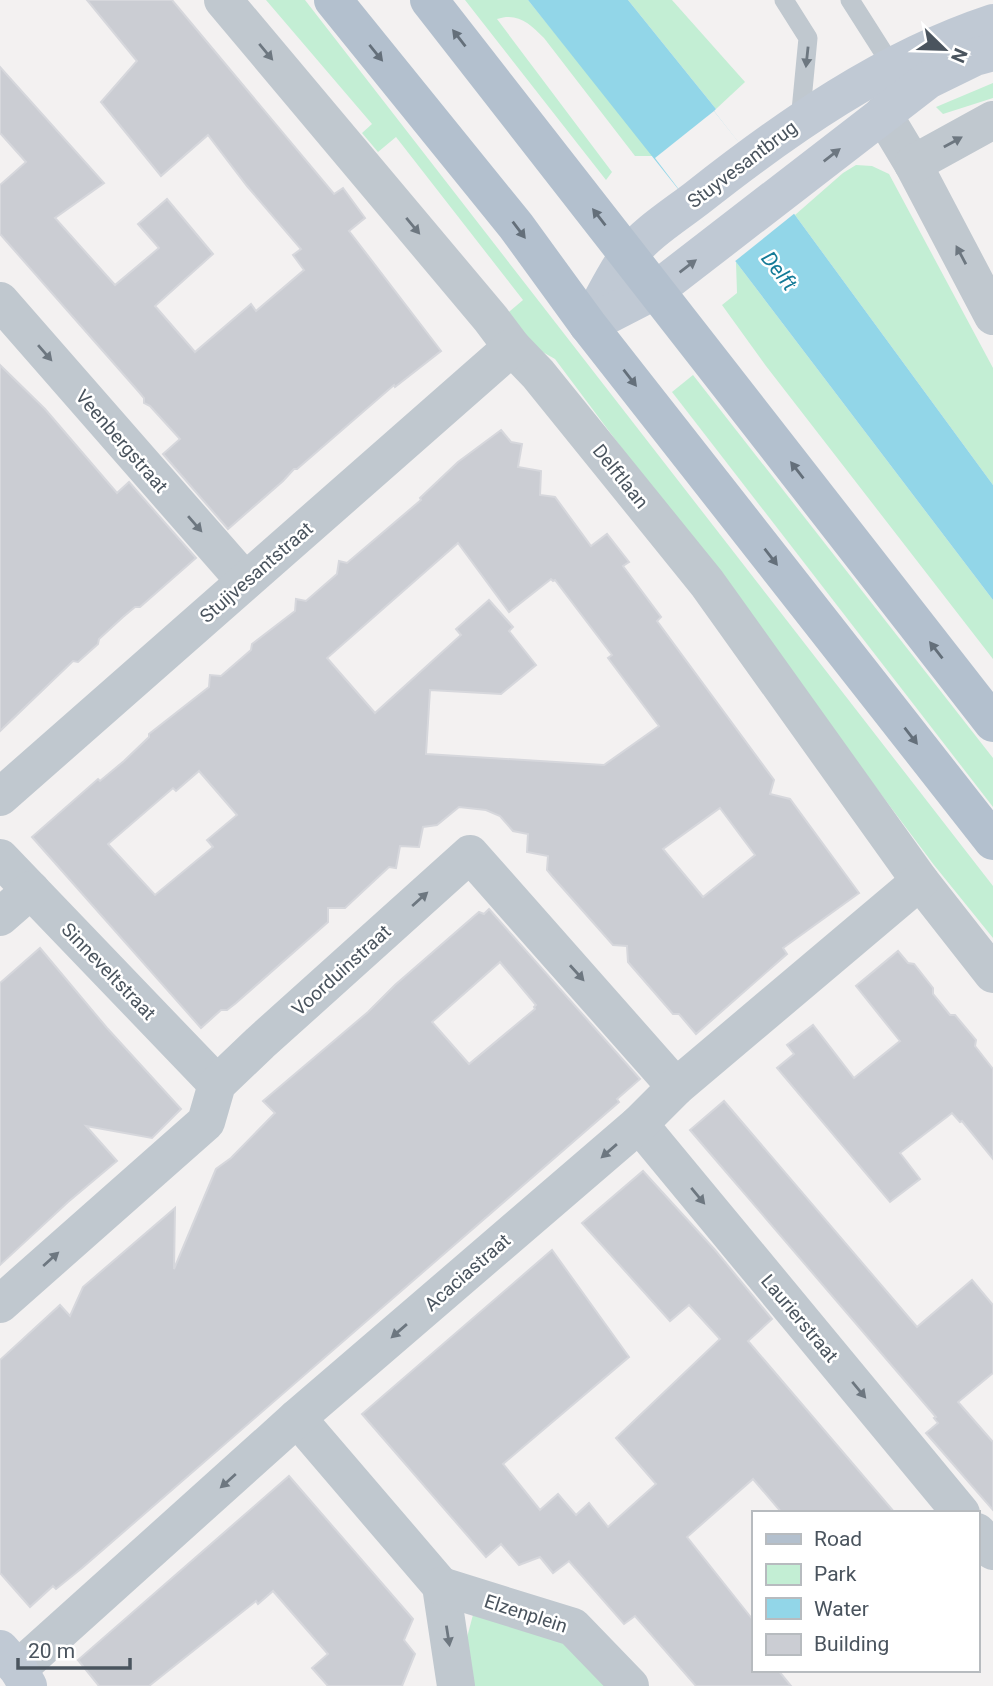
<svg xmlns="http://www.w3.org/2000/svg" width="993" height="1686" font-family="Roboto,sans-serif">
  <style>
    .green { fill: #c3eed4 }
    .water { fill: #92d6e8 }
    .pier { fill: #f3f1f1 }
    .building { fill: #cbcdd3; stroke: #d6d7dc; stroke-width: 2; fill-rule: evenodd }
    .lines { fill: none; stroke-linecap: round; stroke-linejoin: round }
    .lane { stroke: #c0c8cf; stroke-width: 19 }
    .street { stroke: #c0c8cf; stroke-width: 38 }
    .secondary { stroke: #c0c9d4; stroke-width: 38 }
    .primary { stroke: #b3c0ce; stroke-width: 38 }
    .oneway { fill: #646f7a }
    .oneway2 { fill: #6d7780 }
    .oneway3 { fill: #6d7781 }
    .labels { text-anchor: middle; stroke-width: 5; stroke-linejoin: round; paint-order: stroke }
    .street-label { font-size: 19px; fill: #4a545e; stroke: #fff }
    .water-label { font-size: 21px; font-style: italic; fill: #147b98; stroke: #fff }
  </style>
  <rect width="100%" height="100%" fill="#f3f1f1"/>
  <g class="green">
    <path d="M266,0H305L993,886V938L934,865L555,359L532,346L503,317L523,300L396,137L378,152L362,133L372,124Z"/>
    <path d="M465,0H528L654,156H635L544,38C530,24 518,12 497,19L612,172L606,180Z"/>
    <path d="M628,0H672L745,82L716,109Z"/>
    <path d="M993,83V98L943,114L936,107Z"/>
    <path d="M856,165L872,166L889,174L993,368V485L795,215L843,173Z"/>
    <path d="M736,262L993,600V659L766,366L722,305L737,293Z"/>
    <path d="M693,375L993,758V807L672,392Z"/>
    <path d="M474,1611L578,1643L617,1686H467L461,1660Z"/>
  </g>
  <path class="water" d="M528,0H628L716,109L714,111L795,215L993,485V600L736,262Z"/>
  <path class="pier" d="M714,111L795,213L734,262L655,158Z"/>
  <g class="building">
    <path d="M87,0H172L334,194L343,188L365,218L349,231L441,351L395,387L394,385L297,469H294L283,481L228,529L163,454L180,439L150,406L144,403V398L139,392L0,234V185L26,162L0,133V67L104,183L55,218L115,285L159,248L138,224L167,199L213,254L155,306L195,352L251,304L256,311L304,270L293,255L301,249L247,186L208,135L161,176L101,102L137,61Z"/>
    <path d="M0,365L45,409L117,493L129,482L196,558L140,607H135L123,617L99,639L98,644L78,662L73,661L0,731Z"/>
    <path d="M501,430L511,442L522,444L518,467L541,471L540,495L555,497L591,546L607,534L629,562L623,566L661,617L657,621L774,780L770,794L790,799L859,893L783,948L787,954L696,1034L679,1014H673L628,962L627,946L613,945L552,876L547,870L548,856L527,852L528,834L513,831L500,816L486,810L459,807L437,825L423,827L419,847L400,846L396,868L389,867L345,908H328V922L236,1003L227,1010H221L201,1028L32,837L98,779L100,781L124,761L149,737V734L209,687L210,675L221,676L251,650L252,644L295,611L296,599L306,601L337,574L339,561L347,563L421,500L420,498L458,462ZM458,543L509,612L551,579L553,581L555,580L612,655L608,658L659,726L604,765L426,754L430,690L501,694L536,665L509,631L513,627L489,600L456,629L461,635L375,713L327,658ZM199,771L237,815L207,840L213,847L155,895L108,844L173,788L176,791ZM720,808L755,855L703,897L663,849Z"/>
    <path d="M489,909L640,1079L617,1099L619,1102L82,1568L56,1589L53,1586L30,1607L0,1573V1360L60,1305L70,1316L83,1287L175,1208L174,1269L216,1169L231,1158L275,1113L263,1101L368,1012L395,985L479,912L484,914ZM500,962L536,1005L534,1007L535,1009L469,1064L432,1022Z"/>
    <path d="M40,948L107,1028L181,1109L152,1138L86,1126L117,1161L68,1202L0,1265V983Z"/>
    <path d="M898,951L908,963L914,964L933,988V994L950,1015H955L976,1040L975,1046L993,1069V1159L962,1121L960,1122L952,1113L900,1153L920,1179L890,1202L777,1068L794,1054L787,1045L813,1025L854,1078L900,1041L856,986Z"/>
    <path d="M724,1101L917,1327L972,1280L993,1305V1373L958,1402L993,1442V1510L926,1433L938,1423L934,1418L936,1417L690,1130Z"/>
    <path d="M643,1171L715,1250L772,1319L748,1341L895,1513H782L753,1479L687,1537L753,1620V1670H778L791,1686H696L635,1616L624,1624L569,1561L553,1573L540,1557L519,1565L501,1544L486,1557L362,1414L552,1250L629,1357L503,1464L540,1510L558,1494L576,1515L589,1503L608,1527L656,1484L616,1438L720,1339L689,1305L670,1321L582,1223Z"/>
    <path d="M289,1476L413,1619L404,1640L415,1654L402,1686H328L312,1668L328,1654L273,1591L258,1604L256,1601L149,1686H99L78,1660Z"/>
  </g>
  <g class="lines">
    <g class="lane">
      <path d="M784,0L808,38L800,121"/>
      <path d="M850,0L892,66"/>
    </g>
    <g class="street">
      <path d="M223,0L491,319L512,347L538,374L707,583L920,881L993,974"/>
      <path d="M883,114L913,164L993,316"/>
      <path d="M913,164L993,120"/>
      <path d="M0,301L245,581"/>
      <path d="M0,797L512,347"/>
      <path d="M0,858L217,1084"/>
      <path d="M0,917L31,890"/>
      <path d="M639,1124L961,1513"/>
      <path d="M0,1304L206,1122L217,1084L260,1043L470,854L676,1087"/>
      <path d="M297,1418L441,1586L456,1686"/>
      <path d="M977,1532L993,1551"/>
      <path d="M441,1586L573,1627L630,1686"/>
      <path d="M18,1669L297,1418L639,1124L676,1087L920,881"/>
    </g>
    <g class="secondary">
      <path d="M588,325C602,302 613,276 628,256C646,233 675,215 697,198C787,127 884,59 993,23"/>
      <path d="M588,325L656,290L928,80L975,57L993,52"/>
      <path d="M0,1649L18,1669L28,1686"/>
    </g>
    <g class="primary">
      <path d="M333,0L516,226L588,325L993,841"/>
      <path d="M429,0L993,723"/>
    </g>
  </g>
  <defs><path id="oneway-solid" d="M-6-.8H1V-3.2L6.5 0L1 3.2V.8H-6Z" transform="scale(1.75)"/></defs>
  <g class="oneway">
    <use href="#oneway-solid" transform="translate(459 38) rotate(-128)"/>
    <use href="#oneway-solid" transform="translate(376 53) rotate(51)"/>
    <use href="#oneway-solid" transform="translate(599 217) rotate(-128)"/>
    <use href="#oneway-solid" transform="translate(519 230) rotate(53)"/>
    <use href="#oneway-solid" transform="translate(630 378) rotate(52)"/>
    <use href="#oneway-solid" transform="translate(797 470) rotate(-128)"/>
    <use href="#oneway-solid" transform="translate(771 557) rotate(52)"/>
    <use href="#oneway-solid" transform="translate(936 650) rotate(-128)"/>
    <use href="#oneway-solid" transform="translate(911 736) rotate(52)"/>
  </g>
  <g class="oneway2">
    <use href="#oneway-solid" transform="translate(266 52) rotate(50)"/>
    <use href="#oneway-solid" transform="translate(807 57) rotate(96)"/>
    <use href="#oneway-solid" transform="translate(953 142) rotate(-29)"/>
    <use href="#oneway-solid" transform="translate(413 226) rotate(50)"/>
    <use href="#oneway-solid" transform="translate(961 255) rotate(-118)"/>
    <use href="#oneway-solid" transform="translate(45 353) rotate(49)"/>
    <use href="#oneway-solid" transform="translate(195 524) rotate(49)"/>
    <use href="#oneway-solid" transform="translate(420 899) rotate(-42)"/>
    <use href="#oneway-solid" transform="translate(577 973) rotate(48)"/>
    <use href="#oneway-solid" transform="translate(609 1151) rotate(139)"/>
    <use href="#oneway-solid" transform="translate(698 1196) rotate(50)"/>
    <use href="#oneway-solid" transform="translate(51 1259) rotate(-42)"/>
    <use href="#oneway-solid" transform="translate(399 1331) rotate(139)"/>
    <use href="#oneway-solid" transform="translate(859 1390) rotate(50)"/>
    <use href="#oneway-solid" transform="translate(228 1481) rotate(138)"/>
    <use href="#oneway-solid" transform="translate(448 1636) rotate(81)"/>
  </g>
  <g class="oneway3">
    <use href="#oneway-solid" transform="translate(832 155) rotate(-38)"/>
    <use href="#oneway-solid" transform="translate(688 266) rotate(-37)"/>
  </g>
  <g class="labels">
    <g class="street-label">
      <text transform="translate(742 164) rotate(-37)" y="7">Stuyvesantbrug</text>
      <text transform="translate(122 441) rotate(49)" y="7">Veenbergstraat</text>
      <text transform="translate(621 476) rotate(51)" y="7">Delftlaan</text>
      <text transform="translate(256 572) rotate(-41)" y="7">Stuijvesantstraat</text>
      <text transform="translate(341 970) rotate(-42)" y="7">Voorduinstraat</text>
      <text transform="translate(109 971) rotate(46)" y="7">Sinneveltstraat</text>
      <text transform="translate(467 1272) rotate(-41)" y="7">Acaciastraat</text>
      <text transform="translate(800 1318) rotate(50)" y="7">Laurierstraat</text>
      <text transform="translate(526 1613) rotate(18)" y="7">Elzenplein</text>
    </g>
    <g class="water-label">
      <text transform="translate(779 271) rotate(52)" y="7">Delft</text>
    </g>
  </g>
  <rect x="752" y="1511" width="228" height="161" fill="#ffffff" stroke="#b7bbbf" stroke-width="2"/>
  <rect x="766" y="1534" width="35" height="10" fill="#b3c0ce" stroke="#b7bbbf" stroke-width="2"/>
  <text x="814" y="1546" font-size="21" fill="#4a545e">Road</text>
  <rect x="766" y="1564" width="35" height="21" fill="#c3eed4" stroke="#b7bbbf" stroke-width="2"/>
  <text x="814" y="1581" font-size="21" fill="#4a545e">Park</text>
  <rect x="766" y="1598" width="35" height="21" fill="#92d6e8" stroke="#b7bbbf" stroke-width="2"/>
  <text x="814" y="1616" font-size="21" fill="#4a545e">Water</text>
  <rect x="766" y="1634" width="35" height="21" fill="#cbcdd3" stroke="#b7bbbf" stroke-width="2"/>
  <text x="814" y="1651" font-size="21" fill="#4a545e">Building</text>
  <g transform="translate(944 49) rotate(113)" stroke="#ffffff" stroke-width="5" paint-order="stroke">
  <path d="M0-5L12 26L0 18L-12 26Z" fill="#4a545e"/>
  <text y="-10" font-size="19" font-weight="bold" text-anchor="middle" fill="#4a545e">N</text>
  </g>
  <path d="M18 1658v10h112v-10" fill="none" stroke="#4a545e" stroke-width="3.5"/>
  <text x="28" y="1658" font-size="21" fill="#4a545e" stroke="#ffffff" stroke-width="5" paint-order="stroke">20 m</text>
</svg>
